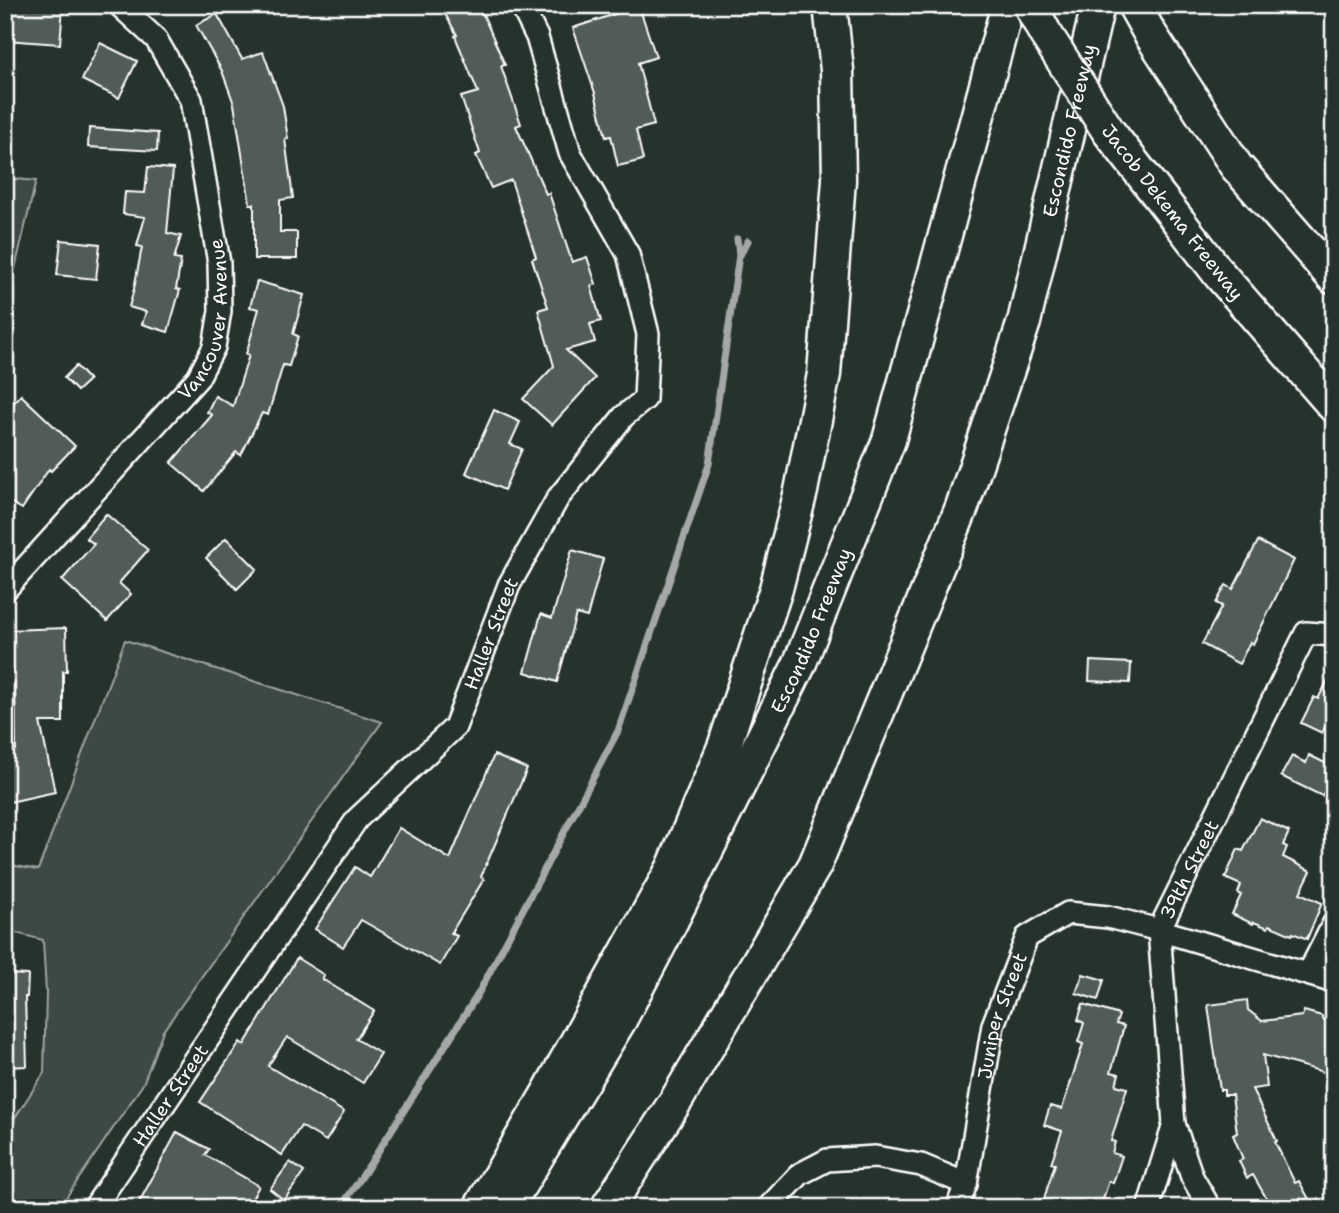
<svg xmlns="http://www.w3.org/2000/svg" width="1339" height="1213" font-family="'Shantell Sans',sans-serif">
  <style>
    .green { fill: #3e4944; stroke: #9ea4a2; stroke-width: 2 }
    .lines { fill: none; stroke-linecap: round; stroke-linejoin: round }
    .stream { stroke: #a4a9a7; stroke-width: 7 }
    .building { fill: #515c57; stroke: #fff; stroke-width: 2 }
    .minor-casing { stroke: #fff; stroke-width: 26 }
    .highway-casing { stroke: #fff; stroke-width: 37 }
    .minor { stroke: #26332d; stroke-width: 21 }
    .highway { stroke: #26332d; stroke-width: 32 }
    .highway-bridge-casing { stroke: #fff; stroke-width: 37; stroke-linecap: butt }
    .highway-bridge { stroke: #26332d; stroke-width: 32 }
    .labels { text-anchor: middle; stroke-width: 7; stroke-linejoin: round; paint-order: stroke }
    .street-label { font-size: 19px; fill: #fff; stroke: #26332d }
  </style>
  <rect width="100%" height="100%" fill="#26332d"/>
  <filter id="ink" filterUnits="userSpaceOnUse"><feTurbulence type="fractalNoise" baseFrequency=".0143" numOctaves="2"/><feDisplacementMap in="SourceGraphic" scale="14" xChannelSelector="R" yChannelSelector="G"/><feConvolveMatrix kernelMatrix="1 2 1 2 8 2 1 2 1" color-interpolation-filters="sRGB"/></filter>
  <g filter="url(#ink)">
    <g class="green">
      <path d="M5,178L36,181L5,310Z"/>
      <path d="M125,640L382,722L163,1031L143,1084L59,1208H5V1133L44,1073L46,993L43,940L5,930V864L38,870Z"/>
    </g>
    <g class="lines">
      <g class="stream">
        <path d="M740,255L748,241"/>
        <path d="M340,1208L363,1175L478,994L618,731L709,464L739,255L737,239"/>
      </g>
    </g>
    <g class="building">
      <path d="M5,5L63,7L60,44L5,40Z"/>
      <path d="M440,5H479L505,65L501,66L521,124L516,126L546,194L549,193L572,262L587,257L596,284L591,286L601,321L590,324L595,342L566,350L595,378L552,425L523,399L554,366L538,310L548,307L532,259L536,257L511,180L491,188L476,155L480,153L461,97L478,92L455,36L457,35Z"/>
      <path d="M639,6L656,57L638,63L654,125L636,130L643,160L618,166L611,136L606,137L595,93L573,28Z"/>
      <path d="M217,14L242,59L263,52L283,106L288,139H285L293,198L280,200V232H297V259H254V204H250L234,104L222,71L196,25Z"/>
      <path d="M100,43L137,61L119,98L82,80Z"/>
      <path d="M89,128L158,133L157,151L88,147Z"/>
      <path d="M148,167L173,169L167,233L181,236L174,259L181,260L176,289L180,290L168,332L142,324L146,312L129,307L134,289L142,247L137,246L145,217L123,214L125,192L145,193Z"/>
      <path d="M61,240L100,244L96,279L57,275Z"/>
      <path d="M257,281L304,295L293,334L298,336L289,366L283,365L268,415L262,413L241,455L236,452L204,491L171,463L212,415L207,412L215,396L233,406L249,355L246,354L259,309L250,307Z"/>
      <path d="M76,366L89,380L77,391L64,378Z"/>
      <path d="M21,395L75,446L51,471L49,469L22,509L5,499V412Z"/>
      <path d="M494,410L520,422L510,444L522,449L504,490L466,473Z"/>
      <path d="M106,514L148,550L119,583L131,594L107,621L62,580L94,544L86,538Z"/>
      <path d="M226,538L257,569L237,589L206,558Z"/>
      <path d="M1258,541L1294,560L1253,644L1250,642L1239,664L1202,644L1222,606L1216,603L1226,585L1233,589Z"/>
      <path d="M572,550L603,559L587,617L576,614L557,682L525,672L541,614L552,618Z"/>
      <path d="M66,628L67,671H63V722H40L55,792L5,803V752L16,750L15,673H9L7,630Z"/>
      <path d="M1090,661L1131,663L1130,683L1089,681Z"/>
      <path d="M1334,669V726L1327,723L1322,733L1301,723L1314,697L1318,699Z"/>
      <path d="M494,755L527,769L481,877L484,879L451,933L457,936L440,965L361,920L343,947L315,929L355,867L370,877L399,828L450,859Z"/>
      <path d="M1309,755L1329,765L1326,772L1333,776L1322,796L1281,776L1292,756L1306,763Z"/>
      <path d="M1260,818L1289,832L1283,845L1287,847L1283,857L1311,871L1300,893L1322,903L1307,939L1293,933L1292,935L1269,925L1268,928L1254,922L1253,924L1232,914L1241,895L1238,893L1241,885L1225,878L1238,849L1243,851Z"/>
      <path d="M297,958L324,975L322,979L374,1011L356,1039L381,1054L363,1083L287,1037L268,1066L344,1112L326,1141L301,1126L282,1155L200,1102L240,1042L244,1045Z"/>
      <path d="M5,974L28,975L27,997H25L27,1066L5,1067Z"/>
      <path d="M1083,974L1104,980L1098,1000L1076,993Z"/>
      <path d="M1247,1000L1248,1010L1262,1021L1302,1016L1304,1011L1322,1016V1019L1334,1023V1075L1263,1055L1267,1087L1252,1089L1277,1141L1275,1142L1295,1183L1299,1181L1314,1208H1272L1253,1175L1247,1178L1239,1161L1243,1159L1233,1135L1237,1133L1232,1095H1224V1090H1220L1208,1005Z"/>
      <path d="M1083,1004L1119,1015L1116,1024L1124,1026L1111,1072L1119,1074L1116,1085L1127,1088L1111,1141L1115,1142L1112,1153L1122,1156L1113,1183L1109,1181L1100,1208H1041L1055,1164L1051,1163L1062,1131L1044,1125L1050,1106L1062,1109L1083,1044L1078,1042L1084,1023L1078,1020Z"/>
      <path d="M177,1132L209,1149L205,1155L259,1186L247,1208H136Z"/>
      <path d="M290,1162L304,1172L284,1200L270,1189Z"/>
    </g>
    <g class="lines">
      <g class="minor-casing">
        <g id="minor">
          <path id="s1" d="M5,590L198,378L214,347L220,311L219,263L191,100L156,39L119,5"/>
          <path d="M1308,974L1334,923"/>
          <path d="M1174,1124L1192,1177L1210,1208"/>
          <path id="s2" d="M94,1208L357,819L455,727L509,585L558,498L624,416L645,399L648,334L628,254L570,153L537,37L521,5"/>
          <path d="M768,1208L800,1174L827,1160L875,1157L921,1165L966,1184"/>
          <path id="s3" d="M957,1208L966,1184L993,1025L1027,937L1068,913L1108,917L1159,930L1334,982"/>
          <path id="s4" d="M1148,1208L1174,1124L1159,930L1306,633L1334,635"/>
        </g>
      </g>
      <g class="highway-casing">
        <g id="highway">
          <path d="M1134,5L1149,32L1236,166L1334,278"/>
          <path d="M1180,223L1220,275L1334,406"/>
          <path d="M480,1208L547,1095L673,868L724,747L776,589L801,491L824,374L839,180L837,70L830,5"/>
          <path id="s5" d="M506,1208L620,1020L661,942L799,665L889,440L1008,5"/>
          <path id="s6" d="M607,1208L677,1099L815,865L962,507L1024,322L1098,5"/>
        </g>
      </g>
      <use href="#minor" class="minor"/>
      <use href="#highway" class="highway"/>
      <g class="highway-bridge-casing">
        <path id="highway-bridge" d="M1030,5L1045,33L1109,132L1180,223"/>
      </g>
      <use href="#highway-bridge" class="highway-bridge"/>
    </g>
  </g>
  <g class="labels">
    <g class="street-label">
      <text dy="7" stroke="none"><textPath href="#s6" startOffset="1180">Escondido Freeway</textPath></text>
      <text transform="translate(1173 212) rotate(52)" y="7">Jacob Dekema Freeway</text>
      <text dy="7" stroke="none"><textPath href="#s1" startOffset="346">Vancouver Avenue</textPath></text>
      <text dy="7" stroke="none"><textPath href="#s5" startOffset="654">Escondido Freeway</textPath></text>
      <text dy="7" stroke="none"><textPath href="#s2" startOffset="704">Haller Street</textPath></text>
      <text dy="7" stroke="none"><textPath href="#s4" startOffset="350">39th Street</textPath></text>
      <text dy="7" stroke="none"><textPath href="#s3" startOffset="198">Juniper Street</textPath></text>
      <text dy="7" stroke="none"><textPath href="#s2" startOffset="136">Haller Street</textPath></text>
    </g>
  </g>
  <rect width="1339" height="1213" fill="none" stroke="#26332d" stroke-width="28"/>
  <rect x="14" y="14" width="1311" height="1185" fill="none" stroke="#fff" stroke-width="2.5" filter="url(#ink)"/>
</svg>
